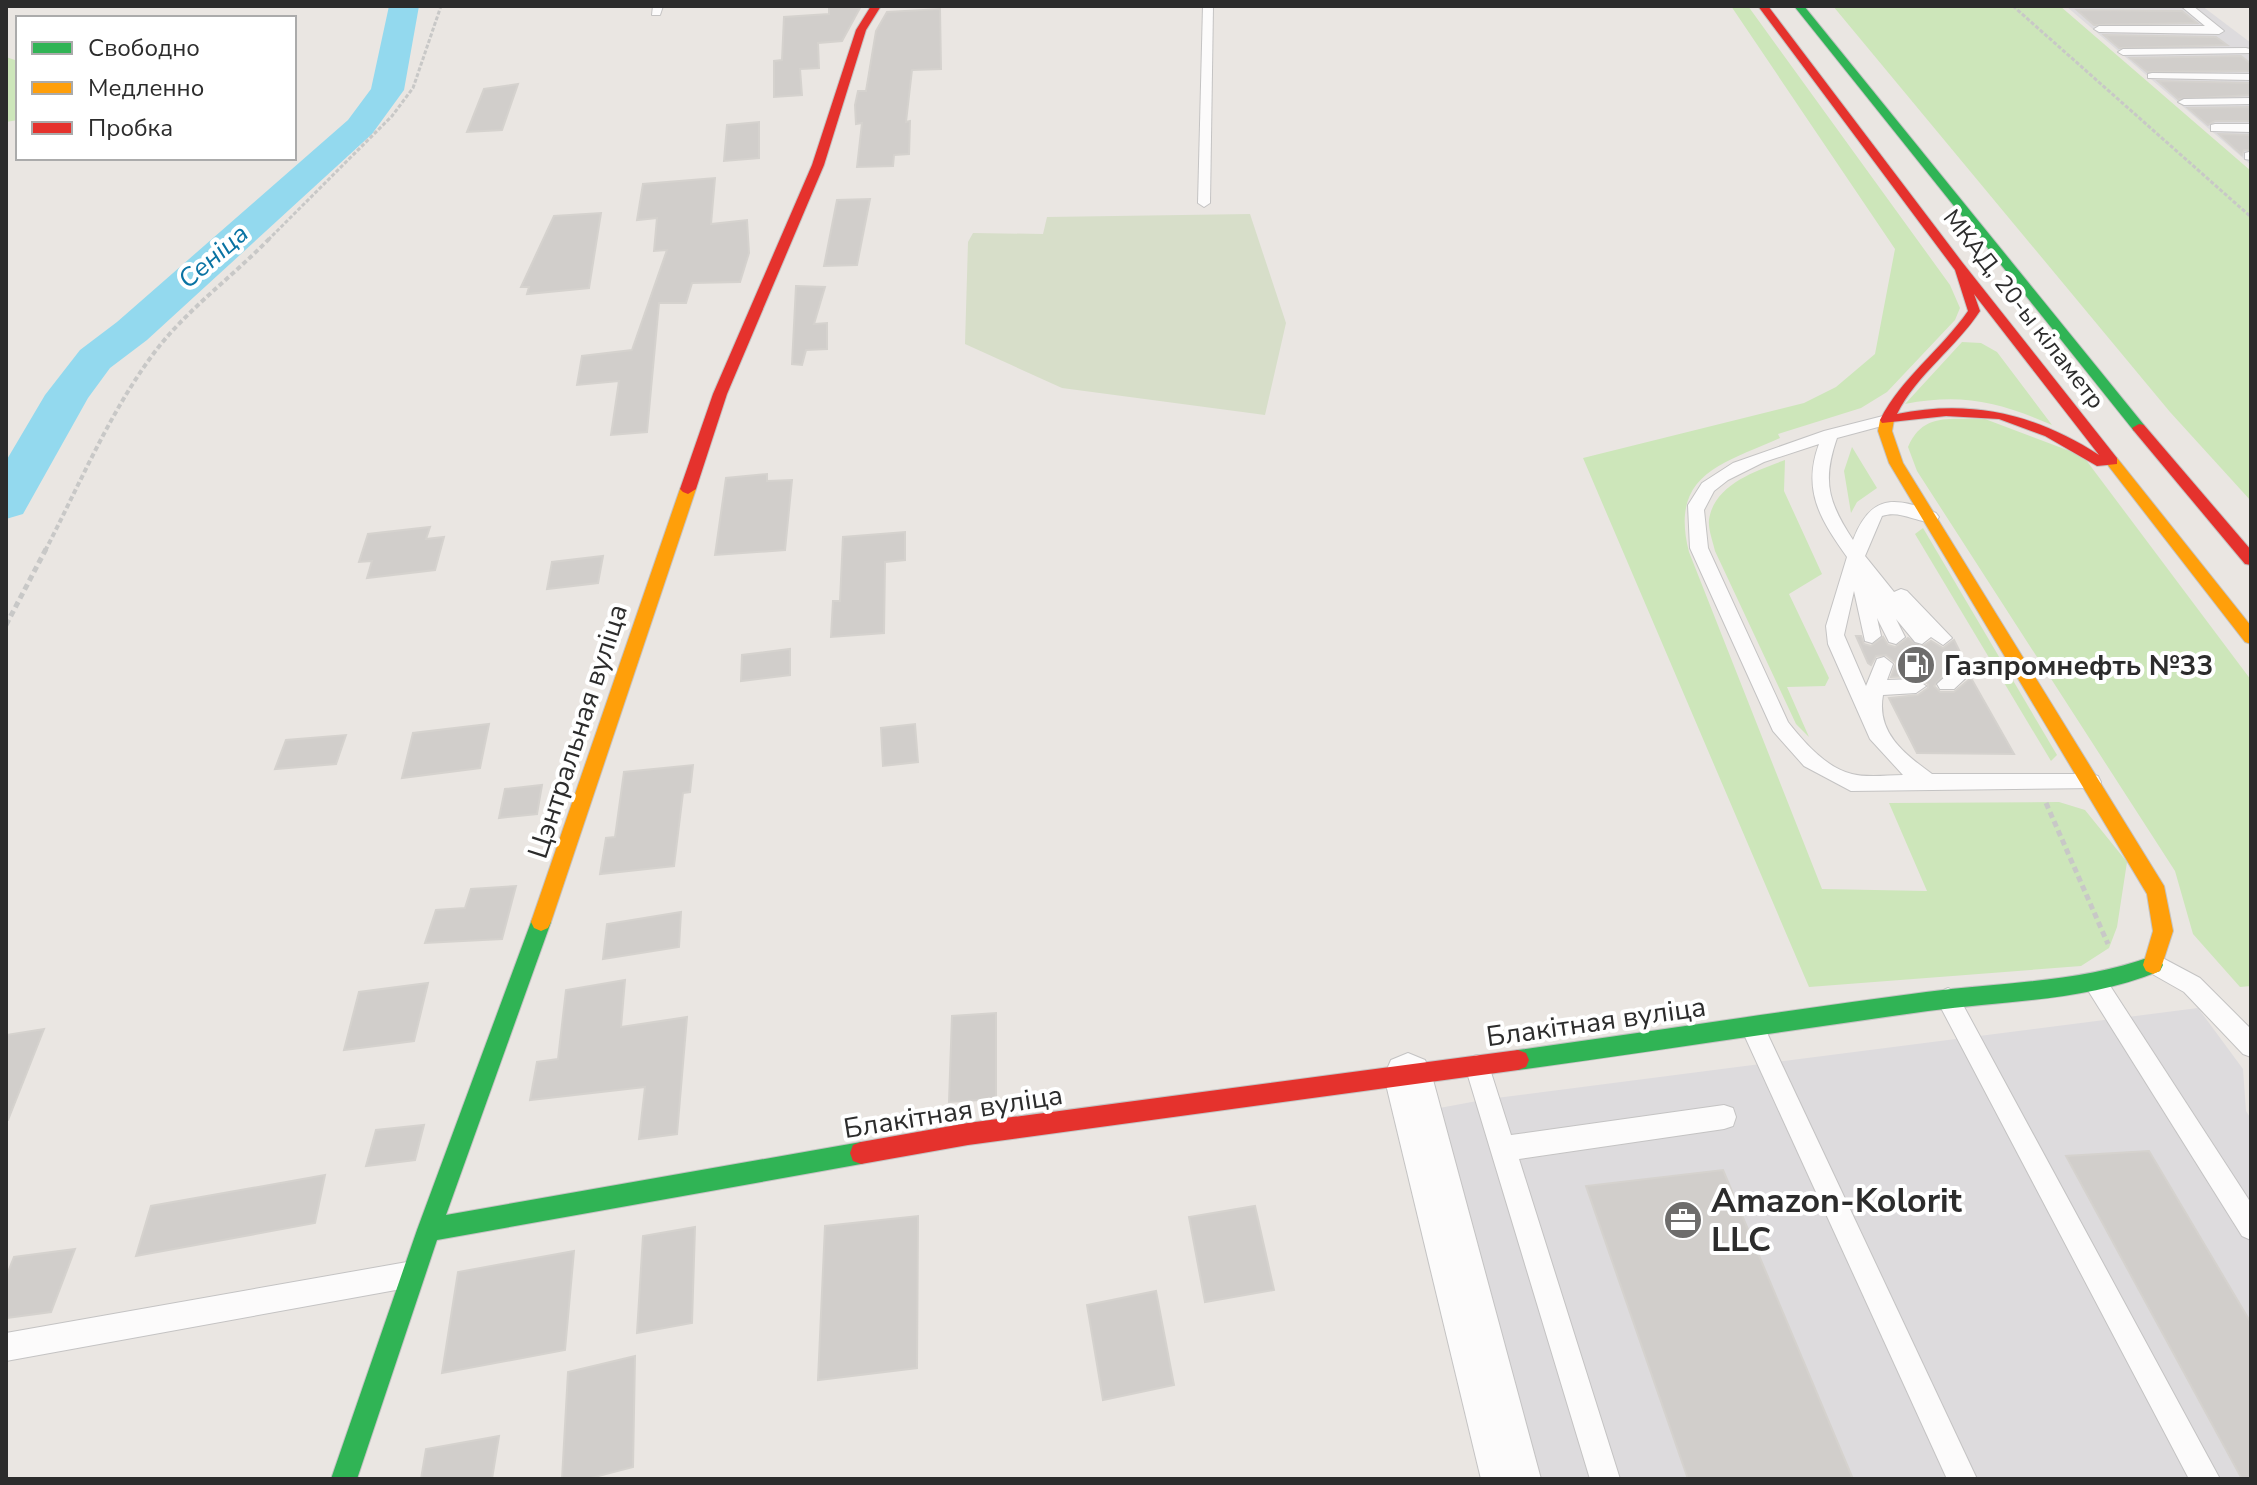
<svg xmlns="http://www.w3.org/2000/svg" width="2257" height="1485" font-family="'Nunito Sans',sans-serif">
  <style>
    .industrial { fill: #dddbdd }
    .green { fill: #cde6ba }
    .cemetery { fill: #d7dec9 }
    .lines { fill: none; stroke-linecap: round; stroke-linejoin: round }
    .river { fill: #93d9ee; fill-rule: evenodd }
    .building { fill: #d1cecb; stroke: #d5d2ce; stroke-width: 2 }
    .lane-casing { stroke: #c4c3c3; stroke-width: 2 }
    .street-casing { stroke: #c4c3c3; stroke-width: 2 }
    .fast-casing { stroke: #c4c3c3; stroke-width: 2 }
    .slow-casing { stroke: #c4c3c3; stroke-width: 2 }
    .jam-casing { stroke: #c4c3c3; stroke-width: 2 }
    .path-far2 { stroke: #c8c8c7; stroke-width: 3; stroke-dasharray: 4 2; stroke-linecap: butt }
    .path-far1 { stroke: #c8c8c7; stroke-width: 4; stroke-dasharray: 5 3; stroke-linecap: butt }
    .path { stroke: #c8c8c7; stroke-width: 5; stroke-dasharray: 6 4; stroke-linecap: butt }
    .lane { fill: #fcfbfb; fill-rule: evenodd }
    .street { fill: #fcfbfb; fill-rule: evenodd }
    .fast { fill: #30b455; fill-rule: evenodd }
    .slow { fill: #ff9f0a; fill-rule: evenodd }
    .jam { fill: #e5322d; fill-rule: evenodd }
    .labels { text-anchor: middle; stroke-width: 8; stroke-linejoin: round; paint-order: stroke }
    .far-street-label { font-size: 24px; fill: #2c2c2c; stroke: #fff }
    .far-water-label { font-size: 26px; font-style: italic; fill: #0973a3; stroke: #fff }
    .poi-label { font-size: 28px; font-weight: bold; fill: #2c2c2c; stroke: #fff; text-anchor: start }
    .street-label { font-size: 28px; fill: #2c2c2c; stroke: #fff }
    .near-poi-label { font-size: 34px; font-weight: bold; fill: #2c2c2c; stroke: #fff; text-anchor: start }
  </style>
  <rect width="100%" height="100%" fill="#eae6e2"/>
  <g class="industrial">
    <path d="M2066,6H2202L2251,43V165Z"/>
    <path d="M2198,1008L2243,1069L2246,1111L2251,1119V1479H1529L1434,1109L1488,1099Z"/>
  </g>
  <g class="green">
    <path d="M1731,6H1748L1950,285L1960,308L1955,320L1887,392L1861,408L1778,434L1780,438C1722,464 1669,474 1689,552L1822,889L1927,891L1889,803L2059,802L2085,810L2127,862L2117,927L2109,948L2081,966L1809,987L1583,458L1804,403L1836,387L1875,354L1895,249Z"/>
    <path d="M1833,6H2060L2251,171V501L2170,412Z"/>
    <path d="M6,57L18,61V120L6,122Z"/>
    <path d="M1962,342L1981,343L1997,352L2052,425C1999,402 1962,393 1905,404Z"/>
    <path d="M1985,419L2083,456L2251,680V986L2240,987L2193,934L2175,871L1917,471L1908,447C1923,412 1951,420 1985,419Z"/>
    <path d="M1852,447L1877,488L1857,502L1851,513L1844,471Z"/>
    <path d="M1785,460L1784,491L1822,574L1789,594L1829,678L1825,686L1787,687L1809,737L1796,724L1715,551C1713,542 1708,529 1709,520C1714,484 1756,471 1785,460Z"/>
    <path d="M1923,528L2057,755L2051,761L1915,534Z"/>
  </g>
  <path class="cemetery" d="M1250,214L1286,323L1265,415L1062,388L965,344L968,242L973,233L1043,234L1047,217Z"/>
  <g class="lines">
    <path class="river" d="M389,6H419L404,90L372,134L147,340L110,368L88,398L23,514L6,519V461L45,395L80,350L117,322L348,120L371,89Z"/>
  </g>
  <g class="building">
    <path d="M829,6L860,8L842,41L818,43L819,68L800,69L802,95L774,97V61L782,60L784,17L829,14Z"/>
    <path d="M940,9L941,69L912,70L906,122L910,121L909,154L894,155L893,166L857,167L862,123L856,124L855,105L858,91H866L876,31L887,12Z"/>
    <path d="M2077,10L2182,11L2197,23L2094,25Z"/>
    <path d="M2104,35L2216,37L2227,45L2119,48Z"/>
    <path d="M2241,56L2251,64V71L2147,72L2130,58Z"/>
    <path d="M2158,81L2251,83V95L2178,99Z"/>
    <path d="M518,84L502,130L467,132L484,89Z"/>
    <path d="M2251,107V121H2215L2208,125L2188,108Z"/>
    <path d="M759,122V158L724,161L727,125Z"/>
    <path d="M2219,134L2251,135V150H2244L2242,155Z"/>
    <path d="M715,178L711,224L747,220L749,253L740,282L692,283L686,303H659L647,432L611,435L619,381L577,385L582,356L632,350L667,250L654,251L657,218L637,220L643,184Z"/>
    <path d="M870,199L857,265L824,266L837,200Z"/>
    <path d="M601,213L589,288L527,294L529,287H521L554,216Z"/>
    <path d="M796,286L825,287L814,324L827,323V349L806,350L802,365L792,364Z"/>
    <path d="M767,474V481L792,480L785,550L715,555L726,478Z"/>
    <path d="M430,527L426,539L444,537L435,570L367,578L372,561L359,562L368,534Z"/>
    <path d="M905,532V560L885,562L884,633L831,637L833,601H840L843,537Z"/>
    <path d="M603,556L598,583L547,589L552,562Z"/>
    <path d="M1856,636H1861L1864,644L1871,646L1883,637L1888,645L1895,647L1908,638L1921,647L1931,641L1943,648L1954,640L1962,656L1954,655L1945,662L1946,672L1934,686L1940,692H1954L1971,678L2014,754L1917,753L1889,698L1918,695L1928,688V684L1916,676L1891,677L1896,663L1886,655L1876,656L1871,665L1868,663Z"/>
    <path d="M790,649V675L741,681L742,655Z"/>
    <path d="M489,724L480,768L402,778L413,733Z"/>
    <path d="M915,724L918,762L883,766L881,728Z"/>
    <path d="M346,735L336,764L275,769L286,740Z"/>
    <path d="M693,765L690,792L683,793L674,866L600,874L606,838L615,837L624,772Z"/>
    <path d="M542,785L537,814L499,818L505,789Z"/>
    <path d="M516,886L502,939L425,943L436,910L465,908L471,889Z"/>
    <path d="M681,912L679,947L603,959L607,924Z"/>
    <path d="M625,980L621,1027L687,1017L677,1134L639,1139L645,1087L530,1100L537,1062L558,1059L566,990Z"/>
    <path d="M428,983L414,1041L344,1050L359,992Z"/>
    <path d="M996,1013V1099L949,1102L952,1016Z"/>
    <path d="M44,1029L8,1120H6V1035Z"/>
    <path d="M424,1125L415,1160L366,1166L376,1130Z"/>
    <path d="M2149,1151L2251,1323V1479H2242L2066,1156Z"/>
    <path d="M1723,1170L1853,1479H1688L1586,1186Z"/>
    <path d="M325,1175L315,1223L136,1256L151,1206Z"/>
    <path d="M1255,1206L1274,1290L1205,1302L1189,1217Z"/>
    <path d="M918,1216L917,1368L818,1380L825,1226Z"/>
    <path d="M695,1227L692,1323L637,1333L643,1236Z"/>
    <path d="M75,1249L51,1312L6,1318V1277L14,1257Z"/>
    <path d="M574,1251L565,1350L442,1373L458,1272Z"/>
    <path d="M1156,1291L1174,1385L1103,1400L1087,1305Z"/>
    <path d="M635,1356L633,1467L587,1479H562L568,1372Z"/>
    <path d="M499,1436L492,1479H421L426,1449Z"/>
  </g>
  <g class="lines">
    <g class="lane-casing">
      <g id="lane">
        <path d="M653,6H663L660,15H652Z"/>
        <path d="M1203,6H1213L1210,203L1204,207L1198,203Z"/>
        <path d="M2181,6H2193L2224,31L2219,34L2099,32L2094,29L2099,26H2205Z"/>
        <path d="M2246,48L2250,49V53L2123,55L2118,52L2123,49Z"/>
        <path d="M2152,73L2251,74V80L2148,78V74Z"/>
        <path d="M2251,98V104L2184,105L2178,102L2184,99Z"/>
        <path d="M2215,124H2251V132L2211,131V125Z"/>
        <path d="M2249,152L2251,160L2245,159V153Z"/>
        <path d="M1887,415L1893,417V423L1837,438C1822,481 1828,502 1853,540C1871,494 1894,496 1936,513L1939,517L1936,521C1918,525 1902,509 1882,516L1865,556L1894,592L1901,589L1907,591L1952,638L1943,645L1931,637L1922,644L1915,642L1896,619L1905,637L1896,644L1889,642L1877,618L1881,636L1872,643L1865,641L1854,591L1844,635L1866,686L1877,659L1884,657L1893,664L1887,680L1916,679L1926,686L1916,693L1883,695C1876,733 1905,754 1932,774H2091L2098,776L2101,782L2098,788L1851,791L1804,766L1773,731L1690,548L1688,505L1702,483L1733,463L1824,431ZM1819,444C1802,490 1820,519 1847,557L1826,626L1828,644L1870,739L1903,775C1888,775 1867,778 1852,774C1826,768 1804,742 1788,722L1708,548L1704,510L1714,491L1728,480L1764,462Z"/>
        <path d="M1956,657L1963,659L1969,675L1954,689H1940L1937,684L1949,673L1947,664Z"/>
        <path d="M2155,954L2200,978L2251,1029V1057L2243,1054L2184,992L2147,971L2144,964L2147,957Z"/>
        <path d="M2097,975L2105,978L2251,1203V1240L2242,1236L2089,992L2085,985L2089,978Z"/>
        <path d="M1948,988L1956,992L2220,1479H2189L1940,1006L1936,999L1940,992Z"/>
        <path d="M1753,1017L1761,1020L1977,1479H1947L1741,1028L1745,1020Z"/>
        <path d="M1477,1055L1486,1058L1489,1066L1511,1135L1724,1105L1733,1108L1736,1117L1733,1126L1724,1129L1519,1159L1620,1479H1590L1465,1066L1468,1058Z"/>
        <path d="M407,1262L417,1265L420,1275L417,1285L407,1288L6,1361V1333Z"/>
      </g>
    </g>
    <g class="street-casing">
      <path id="street" d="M1408,1053L1425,1060L1432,1076L1541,1479H1481L1384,1076L1391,1060Z"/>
    </g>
    <g class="fast-casing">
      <g id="fast">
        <path d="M1794,6H1804L2144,425V431H2134Z"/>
        <path d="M541,913L548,916L551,922L446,1215L861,1142L869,1145L872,1153L869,1161L861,1164L437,1240L357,1479H331L417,1230L531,922L534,916Z"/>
        <path d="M2153,956L2160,959L2163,965L2160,971C2083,1002 2008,1000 1928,1011C1791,1030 1655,1051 1518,1070L1510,1067L1507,1060L1510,1053L1518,1050C1654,1031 1790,1010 1926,992C2003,982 2079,983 2153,956Z"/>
      </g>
    </g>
    <g class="slow-casing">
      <g id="slow">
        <path d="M1887,416L1894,420L1892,431L1903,463L2164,886L2173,931L2160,971L2153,974L2146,971L2143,965L2153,931L2147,894L1889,463L1878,431L1880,420Z"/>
        <path d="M2112,456L2117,458L2251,626V644L2245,642L2107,464L2105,461Z"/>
        <path d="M688,484L696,489L551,922L548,928L541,931L534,928L531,922L680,489Z"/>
      </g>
    </g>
    <g class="jam-casing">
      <g id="jam">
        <path d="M871,6H881L866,30L824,165L727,394L696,489L688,494L683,492L680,489L713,394L812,165L856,30Z"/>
        <path d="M1758,6H1768L1962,262L2117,458V464L2097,466L2045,436L1999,419L1946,416L1882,423L1880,420C1902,377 1941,350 1968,311L1955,270ZM1974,294L2099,455C2036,414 1971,399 1897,414C1917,374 1956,348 1980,311Z"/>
        <path d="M2139,424L2144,425L2251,550V565L2245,564L2134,431L2132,428Z"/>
        <path d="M1518,1050L1526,1053L1529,1060L1526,1067L1518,1070L968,1145L861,1164L853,1161L850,1153L853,1145L861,1142L968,1123Z"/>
      </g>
    </g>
    <g class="path-far2">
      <path d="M2013,6L2251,217"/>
      <path d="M268,240L392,116L413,88L441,6"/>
    </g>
    <path class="path-far1" d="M45,551C80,484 113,404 161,344C193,305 234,275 270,238"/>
    <g class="path">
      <path d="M6,625L46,549"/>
      <path d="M2046,803L2108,944"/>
    </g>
    <use href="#lane" class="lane"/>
    <use href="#street" class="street"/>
    <use href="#fast" class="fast"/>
    <use href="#slow" class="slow"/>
    <use href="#jam" class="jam"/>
  </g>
  <defs>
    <g id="fuel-disc" transform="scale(2)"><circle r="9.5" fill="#6e6d6c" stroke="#fff"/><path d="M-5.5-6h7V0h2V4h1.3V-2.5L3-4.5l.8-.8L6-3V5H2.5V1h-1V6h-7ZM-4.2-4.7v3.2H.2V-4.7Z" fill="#fff"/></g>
    <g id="office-disc" transform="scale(2)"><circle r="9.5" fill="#6e6d6c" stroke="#fff"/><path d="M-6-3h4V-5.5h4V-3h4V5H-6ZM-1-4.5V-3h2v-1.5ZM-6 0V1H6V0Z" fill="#fff"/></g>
  </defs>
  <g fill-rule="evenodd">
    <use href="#fuel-disc" x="1916" y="665"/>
    <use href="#office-disc" x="1683" y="1220"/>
  </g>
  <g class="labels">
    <g class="far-street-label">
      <text transform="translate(2024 309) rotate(52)" y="8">МКАД, 20-ы кіламетр</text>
    </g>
    <g class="far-water-label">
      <text transform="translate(213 256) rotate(-41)" y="9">Сеніца</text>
    </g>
    <g class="poi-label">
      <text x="1944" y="675">Газпромнефть №33</text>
    </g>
    <g class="street-label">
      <text transform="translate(577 731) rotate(-72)" y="10">Цэнтральная вуліца</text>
      <text transform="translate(1596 1021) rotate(-8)" y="10">Блакітная вуліца</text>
      <text transform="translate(953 1111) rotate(-9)" y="10">Блакітная вуліца</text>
    </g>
    <g class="near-poi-label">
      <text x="1711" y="1212">Amazon-Kolorit<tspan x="1711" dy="39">LLC</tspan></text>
    </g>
  </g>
  <rect width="2257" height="1485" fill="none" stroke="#2c2c2c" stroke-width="16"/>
  <rect x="16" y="16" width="280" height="144" fill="#ffffff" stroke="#ababab" stroke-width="2"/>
  <rect x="32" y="42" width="40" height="12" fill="#30b455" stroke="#ababab" stroke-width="2"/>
  <text x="88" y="56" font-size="24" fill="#2c2c2c">Свободно</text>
  <rect x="32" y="82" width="40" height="12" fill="#ff9f0a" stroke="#ababab" stroke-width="2"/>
  <text x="88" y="96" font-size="24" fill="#2c2c2c">Медленно</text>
  <rect x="32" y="122" width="40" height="12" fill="#e5322d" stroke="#ababab" stroke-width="2"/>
  <text x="88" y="136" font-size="24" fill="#2c2c2c">Пробка</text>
</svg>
